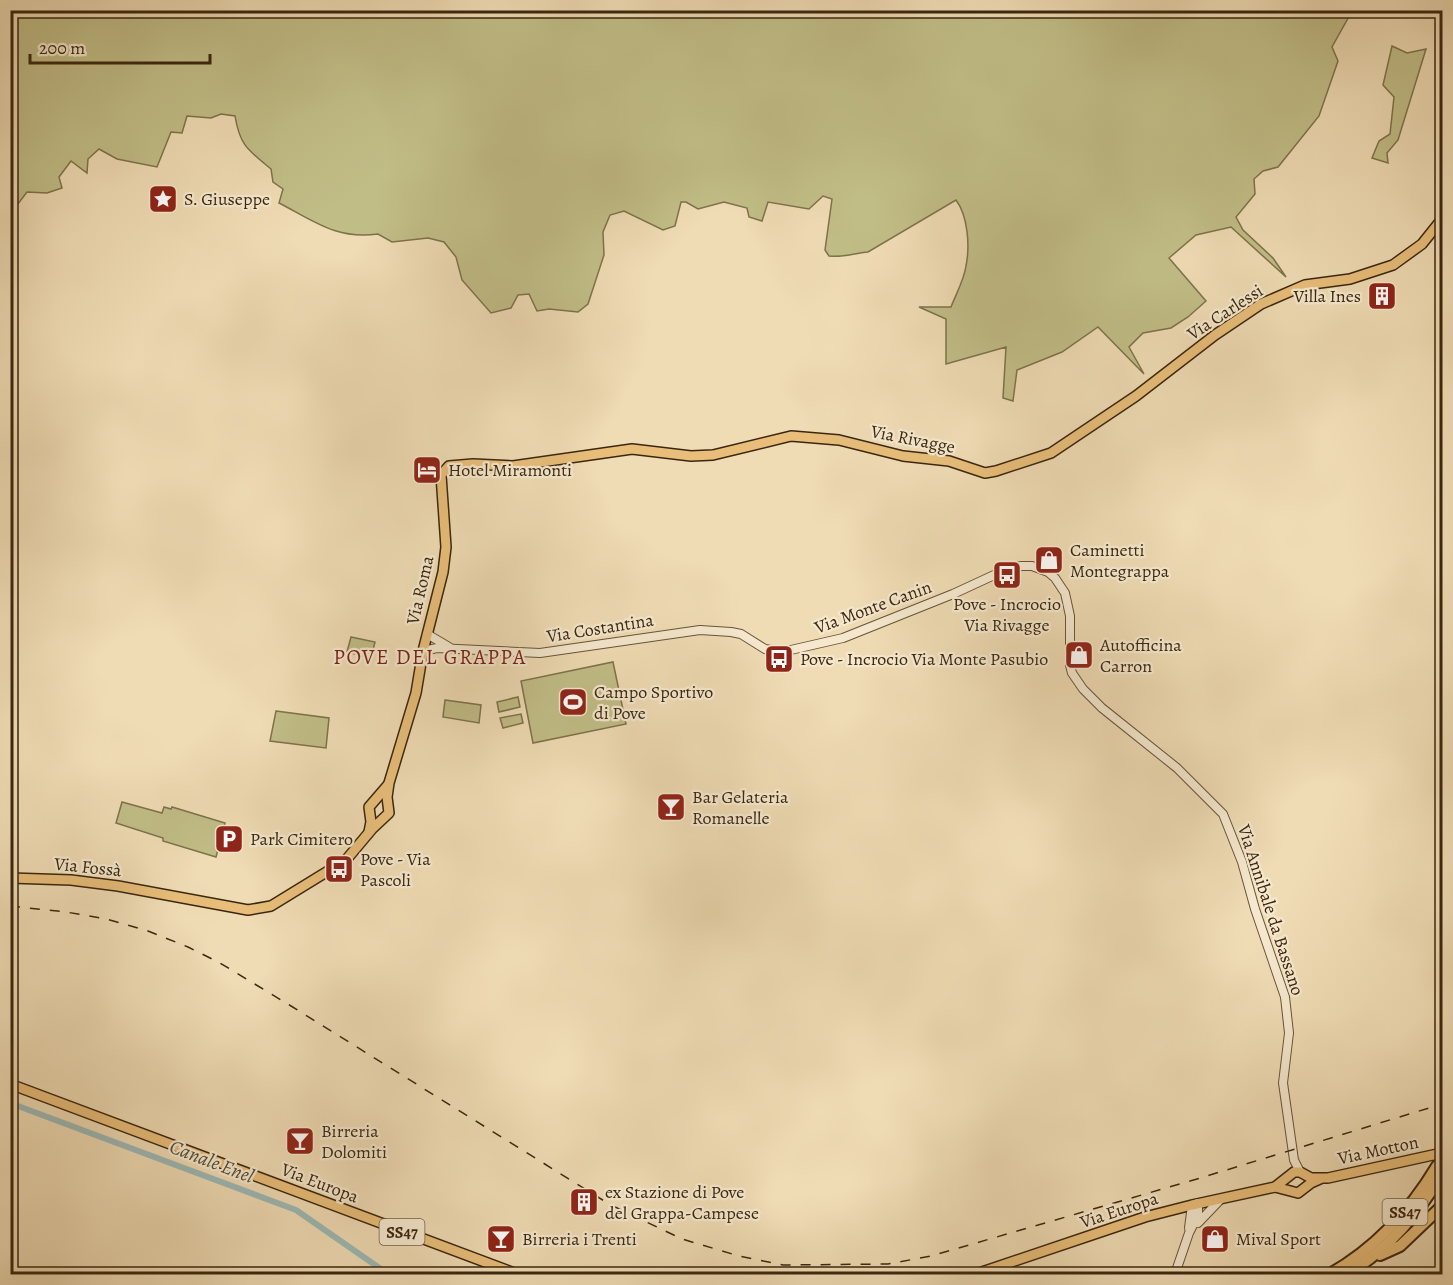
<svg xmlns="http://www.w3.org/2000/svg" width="1453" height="1285" font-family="Alegreya,serif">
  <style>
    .green { fill: #c1bd87; stroke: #7e724b; stroke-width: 1.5 }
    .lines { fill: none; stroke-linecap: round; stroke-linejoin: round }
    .canal { stroke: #9cb9b5; stroke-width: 6 }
    .minor-casing { stroke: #685438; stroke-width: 10 }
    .major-casing { stroke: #3b270f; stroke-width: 12 }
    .highway-casing { stroke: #3b270f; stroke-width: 14 }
    .minor { stroke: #f5e8ce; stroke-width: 8 }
    .major { stroke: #e8be7a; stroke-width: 9 }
    .highway { stroke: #e8be7a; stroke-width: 10 }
    .rail { stroke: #3b270f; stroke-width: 1.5; stroke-dasharray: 10 10; stroke-linecap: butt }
    .labels { text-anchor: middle; stroke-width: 4.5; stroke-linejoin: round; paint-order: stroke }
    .shield { fill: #f5e8ce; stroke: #736148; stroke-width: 1.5 }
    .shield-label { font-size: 16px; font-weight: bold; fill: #3b270f }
    .poi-label { font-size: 18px; fill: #3b270f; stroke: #f5e8ce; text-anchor: start }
    .street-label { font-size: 18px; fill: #3b270f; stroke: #f5e8ce }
    .water-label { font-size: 20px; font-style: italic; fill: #534c38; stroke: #f5e8ce }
    .quarter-label { font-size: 21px; letter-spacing: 1.5px; fill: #7a1f14; stroke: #f5e8ce }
  </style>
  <rect width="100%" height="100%" fill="#efdbb4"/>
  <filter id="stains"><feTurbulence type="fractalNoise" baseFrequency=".00333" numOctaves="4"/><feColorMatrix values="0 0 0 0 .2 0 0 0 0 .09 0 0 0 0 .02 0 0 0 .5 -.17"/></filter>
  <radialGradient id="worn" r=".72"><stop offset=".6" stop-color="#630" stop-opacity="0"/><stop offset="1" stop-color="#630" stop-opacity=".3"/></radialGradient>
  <g class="green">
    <path d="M11,10H1352V11L1332,47L1338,61L1319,116L1278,167L1263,171L1254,179L1255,194L1236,217L1243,230L1273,258L1286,277L1231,227L1196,235L1169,258L1206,301L1188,317L1171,328L1143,333L1129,347L1144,374L1098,327L1062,352L1017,370L1013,401L1003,398L1006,347L946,364V319L919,307H951C956,294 964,280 966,266C970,246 968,216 956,200L868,252C854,253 843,258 829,256L825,250L832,199L823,196L809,209L768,202L762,221L749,217L747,208L724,202L698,209L686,202H681L675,226L663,230L624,211L610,215L603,232L604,255L588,304L578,312L549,309L537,311L529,294L518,295L511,308L491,313L462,280L456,257L444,242L428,238L392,242L378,234C337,240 314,221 279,203L283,189L273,182L271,169C248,150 240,146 235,116L221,114L211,118L187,116L182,133L171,132L157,167L117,159L99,149L88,159L87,173L71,161L59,177L62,188L47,193L27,192L11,213Z"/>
    <path d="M1392,46L1407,53L1426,49L1398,140L1387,153L1388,163L1372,158L1379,141L1390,134L1394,97L1383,85Z"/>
    <path d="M11,285C19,304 7,311 16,332L11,338Z"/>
    <path d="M351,637L375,642L371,658L347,652Z"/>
    <path d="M613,662L626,724L533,743L521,681Z"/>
    <path d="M518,697L520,707L499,712L497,702Z"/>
    <path d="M445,700L481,705L479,723L443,717Z"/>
    <path d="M276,711L329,718L326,748L270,741Z"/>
    <path d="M521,714L523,723L503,728L500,718Z"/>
    <path d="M122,802L162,813L164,807L171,809L172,807L225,823L216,857L163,841V838L116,823Z"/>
  </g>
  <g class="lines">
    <path class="canal" d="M10,1103L296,1210L388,1274"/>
    <g class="minor-casing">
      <g id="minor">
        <path d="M427,634L449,647"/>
        <path d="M423,651L437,648L540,653L700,630L731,632L741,634L765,649L782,652L843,638L953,594L1005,570L1021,566H1032L1048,572L1055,578L1065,593L1070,616V665L1072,673L1083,689L1102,708L1177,768L1223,814L1242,862L1255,909L1285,997L1289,1033L1283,1083L1294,1160L1300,1172"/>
        <path d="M1198,1223L1221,1199"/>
        <path d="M1189,1228L1192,1205"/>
        <path d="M1175,1274L1189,1233L1198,1215V1203"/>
      </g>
    </g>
    <g class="major-casing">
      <g id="major">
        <path d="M369,832L371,822L369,807L388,785"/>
        <path d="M10,878L71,880L118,886L248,910L271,906L346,860L372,829L389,813L387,797L389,783L416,693L423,651L443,572L446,547L441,475L449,466L473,464L513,466L632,449L691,456L713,455L791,436L839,440L903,456L949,461L985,473L996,471L1051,453L1136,396L1215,335L1261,304L1305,285L1350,279L1393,265L1422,244L1442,219"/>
        <path d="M10,1084L517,1274"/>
        <path d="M1275,1187L1298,1193L1311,1183L1320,1179"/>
        <path d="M976,1274L1145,1217L1192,1205L1275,1187L1294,1172H1300L1311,1178H1328L1442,1153"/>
      </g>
    </g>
    <g class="highway-casing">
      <g id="highway">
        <path d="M1380,1255L1400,1246L1442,1206"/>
        <path d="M1330,1274C1376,1248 1410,1211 1437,1166"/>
        <path d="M1347,1274C1388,1250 1418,1214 1442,1174"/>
      </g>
    </g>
    <use href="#minor" class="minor"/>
    <use href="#major" class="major"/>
    <use href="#highway" class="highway"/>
    <path class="rail" d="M10,906L66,912L106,919L148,931L188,947L220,963L291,1006L609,1204L682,1239L739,1256L783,1265L888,1264L931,1256L1197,1179L1442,1104"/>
  </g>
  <defs>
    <g id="sight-square" transform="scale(1.5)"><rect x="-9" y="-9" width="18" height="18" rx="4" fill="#8f2418" stroke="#f5e8ce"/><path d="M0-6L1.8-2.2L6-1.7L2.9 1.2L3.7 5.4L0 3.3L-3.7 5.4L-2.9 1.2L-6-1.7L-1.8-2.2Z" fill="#fff"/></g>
    <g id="building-square" transform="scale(1.5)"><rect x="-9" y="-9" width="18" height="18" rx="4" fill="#8f2418" stroke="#f5e8ce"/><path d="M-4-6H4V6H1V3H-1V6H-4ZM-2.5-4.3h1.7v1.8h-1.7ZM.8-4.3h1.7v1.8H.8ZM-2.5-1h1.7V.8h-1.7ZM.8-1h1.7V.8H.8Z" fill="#fff"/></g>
    <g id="hotel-square" transform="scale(1.5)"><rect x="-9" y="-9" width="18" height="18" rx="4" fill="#8f2418" stroke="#f5e8ce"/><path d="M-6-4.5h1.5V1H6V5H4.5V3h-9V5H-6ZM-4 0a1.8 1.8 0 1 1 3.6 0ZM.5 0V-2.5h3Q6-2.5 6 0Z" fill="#fff"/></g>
    <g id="shop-square" transform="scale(1.5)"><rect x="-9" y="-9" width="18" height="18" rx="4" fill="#8f2418" stroke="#f5e8ce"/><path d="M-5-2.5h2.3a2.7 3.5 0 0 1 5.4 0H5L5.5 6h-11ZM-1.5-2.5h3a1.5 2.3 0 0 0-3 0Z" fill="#fff"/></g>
    <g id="bus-square" transform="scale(1.5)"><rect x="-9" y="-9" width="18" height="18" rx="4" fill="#8f2418" stroke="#f5e8ce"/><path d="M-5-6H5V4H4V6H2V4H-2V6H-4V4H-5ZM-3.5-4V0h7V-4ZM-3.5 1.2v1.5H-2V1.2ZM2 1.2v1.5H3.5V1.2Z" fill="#fff"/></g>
    <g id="stadium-square" transform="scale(1.5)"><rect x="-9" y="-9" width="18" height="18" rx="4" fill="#8f2418" stroke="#f5e8ce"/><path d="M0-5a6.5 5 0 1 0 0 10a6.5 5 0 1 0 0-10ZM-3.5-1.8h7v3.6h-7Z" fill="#fff"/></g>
    <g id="bar-square" transform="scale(1.5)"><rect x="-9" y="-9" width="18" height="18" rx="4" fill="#8f2418" stroke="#f5e8ce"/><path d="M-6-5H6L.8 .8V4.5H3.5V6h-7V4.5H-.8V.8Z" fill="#fff"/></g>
    <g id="parking-square" transform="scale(1.5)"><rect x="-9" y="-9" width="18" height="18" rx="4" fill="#8f2418" stroke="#f5e8ce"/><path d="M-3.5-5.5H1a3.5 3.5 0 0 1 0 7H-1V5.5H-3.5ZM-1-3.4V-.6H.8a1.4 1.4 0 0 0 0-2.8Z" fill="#fff"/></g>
  </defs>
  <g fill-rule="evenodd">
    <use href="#sight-square" x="163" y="199"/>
    <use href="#building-square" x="1382" y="296"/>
    <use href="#hotel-square" x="427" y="470"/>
    <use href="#shop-square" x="1049" y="560"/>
    <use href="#bus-square" x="1007" y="575"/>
    <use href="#shop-square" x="1079" y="655"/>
    <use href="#bus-square" x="779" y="659"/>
    <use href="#stadium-square" x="573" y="702"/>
    <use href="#bar-square" x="671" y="807"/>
    <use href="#parking-square" x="229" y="839"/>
    <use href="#bus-square" x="339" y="869"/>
    <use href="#bar-square" x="300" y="1141"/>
    <use href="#building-square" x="584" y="1202"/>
    <use href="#bar-square" x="501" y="1239"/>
    <use href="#shop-square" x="1215" y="1239"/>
  </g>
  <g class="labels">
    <g class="shield">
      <rect x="1382.5" y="1199" width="45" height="26" rx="4.5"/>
      <rect x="379.5" y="1219" width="45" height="26" rx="4.5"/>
    </g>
    <g class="shield-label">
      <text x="1405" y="1218">SS47</text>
      <text x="402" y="1238">SS47</text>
    </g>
    <g class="poi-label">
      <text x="184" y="205">S. Giuseppe</text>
      <text x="1361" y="302" text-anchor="end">Villa Ines</text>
      <text x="448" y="476">Hotel Miramonti</text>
      <text x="1070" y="556">Caminetti<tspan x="1070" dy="21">Montegrappa</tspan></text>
      <text x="1007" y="610" text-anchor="middle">Pove - Incrocio<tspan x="1007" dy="21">Via Rivagge</tspan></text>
      <text x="1100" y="651">Autofficina<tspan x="1100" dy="21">Carron</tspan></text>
      <text x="800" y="665">Pove - Incrocio Via Monte Pasubio</text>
      <text x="594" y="698">Campo Sportivo<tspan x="594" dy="21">di Pove</tspan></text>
      <text x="692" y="803">Bar Gelateria<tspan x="692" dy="21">Romanelle</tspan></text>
      <text x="250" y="845">Park Cimitero</text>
      <text x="360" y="865">Pove - Via<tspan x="360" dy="21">Pascoli</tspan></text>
      <text x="321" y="1137">Birreria<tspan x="321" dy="21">Dolomiti</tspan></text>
      <text x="605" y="1198">ex Stazione di Pove<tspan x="605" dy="21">del Grappa-Campese</tspan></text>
      <text x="522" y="1245">Birreria i Trenti</text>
      <text x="1236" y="1245">Mival Sport</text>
    </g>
    <g class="street-label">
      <text transform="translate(1225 312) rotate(-33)" y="6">Via Carlessi</text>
      <text transform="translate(913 439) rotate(11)" y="6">Via Rivagge</text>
      <text transform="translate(420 590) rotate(-77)" y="6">Via Roma</text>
      <text transform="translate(873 607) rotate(-20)" y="6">Via Monte Canin</text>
      <text transform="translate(600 628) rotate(-9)" y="6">Via Costantina</text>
      <text transform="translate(88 867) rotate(6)" y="6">Via Fossà</text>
      <text transform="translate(1271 910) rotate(72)" y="6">Via Annibale da Bassano</text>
      <text transform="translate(1378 1150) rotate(-12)" y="6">Via Motton</text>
      <text transform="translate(320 1183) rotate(21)" y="6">Via Europa</text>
      <text transform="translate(1119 1210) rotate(-18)" y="6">Via Europa</text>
    </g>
    <g class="water-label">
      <text transform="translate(212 1161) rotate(21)" y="7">Canale Enel</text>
    </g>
    <g class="quarter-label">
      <text x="430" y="664">POVE DEL GRAPPA</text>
    </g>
  </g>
  <rect width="1453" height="1285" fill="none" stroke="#efdbb4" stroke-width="36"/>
  <rect x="12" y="12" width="1429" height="1261" fill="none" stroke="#3b270f" stroke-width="3"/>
  <rect x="18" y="18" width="1417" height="1249" fill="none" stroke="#3b270f" stroke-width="1.5"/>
  <path d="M30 54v9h180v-9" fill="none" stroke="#3b270f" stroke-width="3"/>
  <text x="39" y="54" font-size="18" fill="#3b270f" stroke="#f5e8ce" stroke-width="4.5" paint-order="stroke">200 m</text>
  <rect width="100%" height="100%" filter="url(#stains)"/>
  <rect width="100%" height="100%" fill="url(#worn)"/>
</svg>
